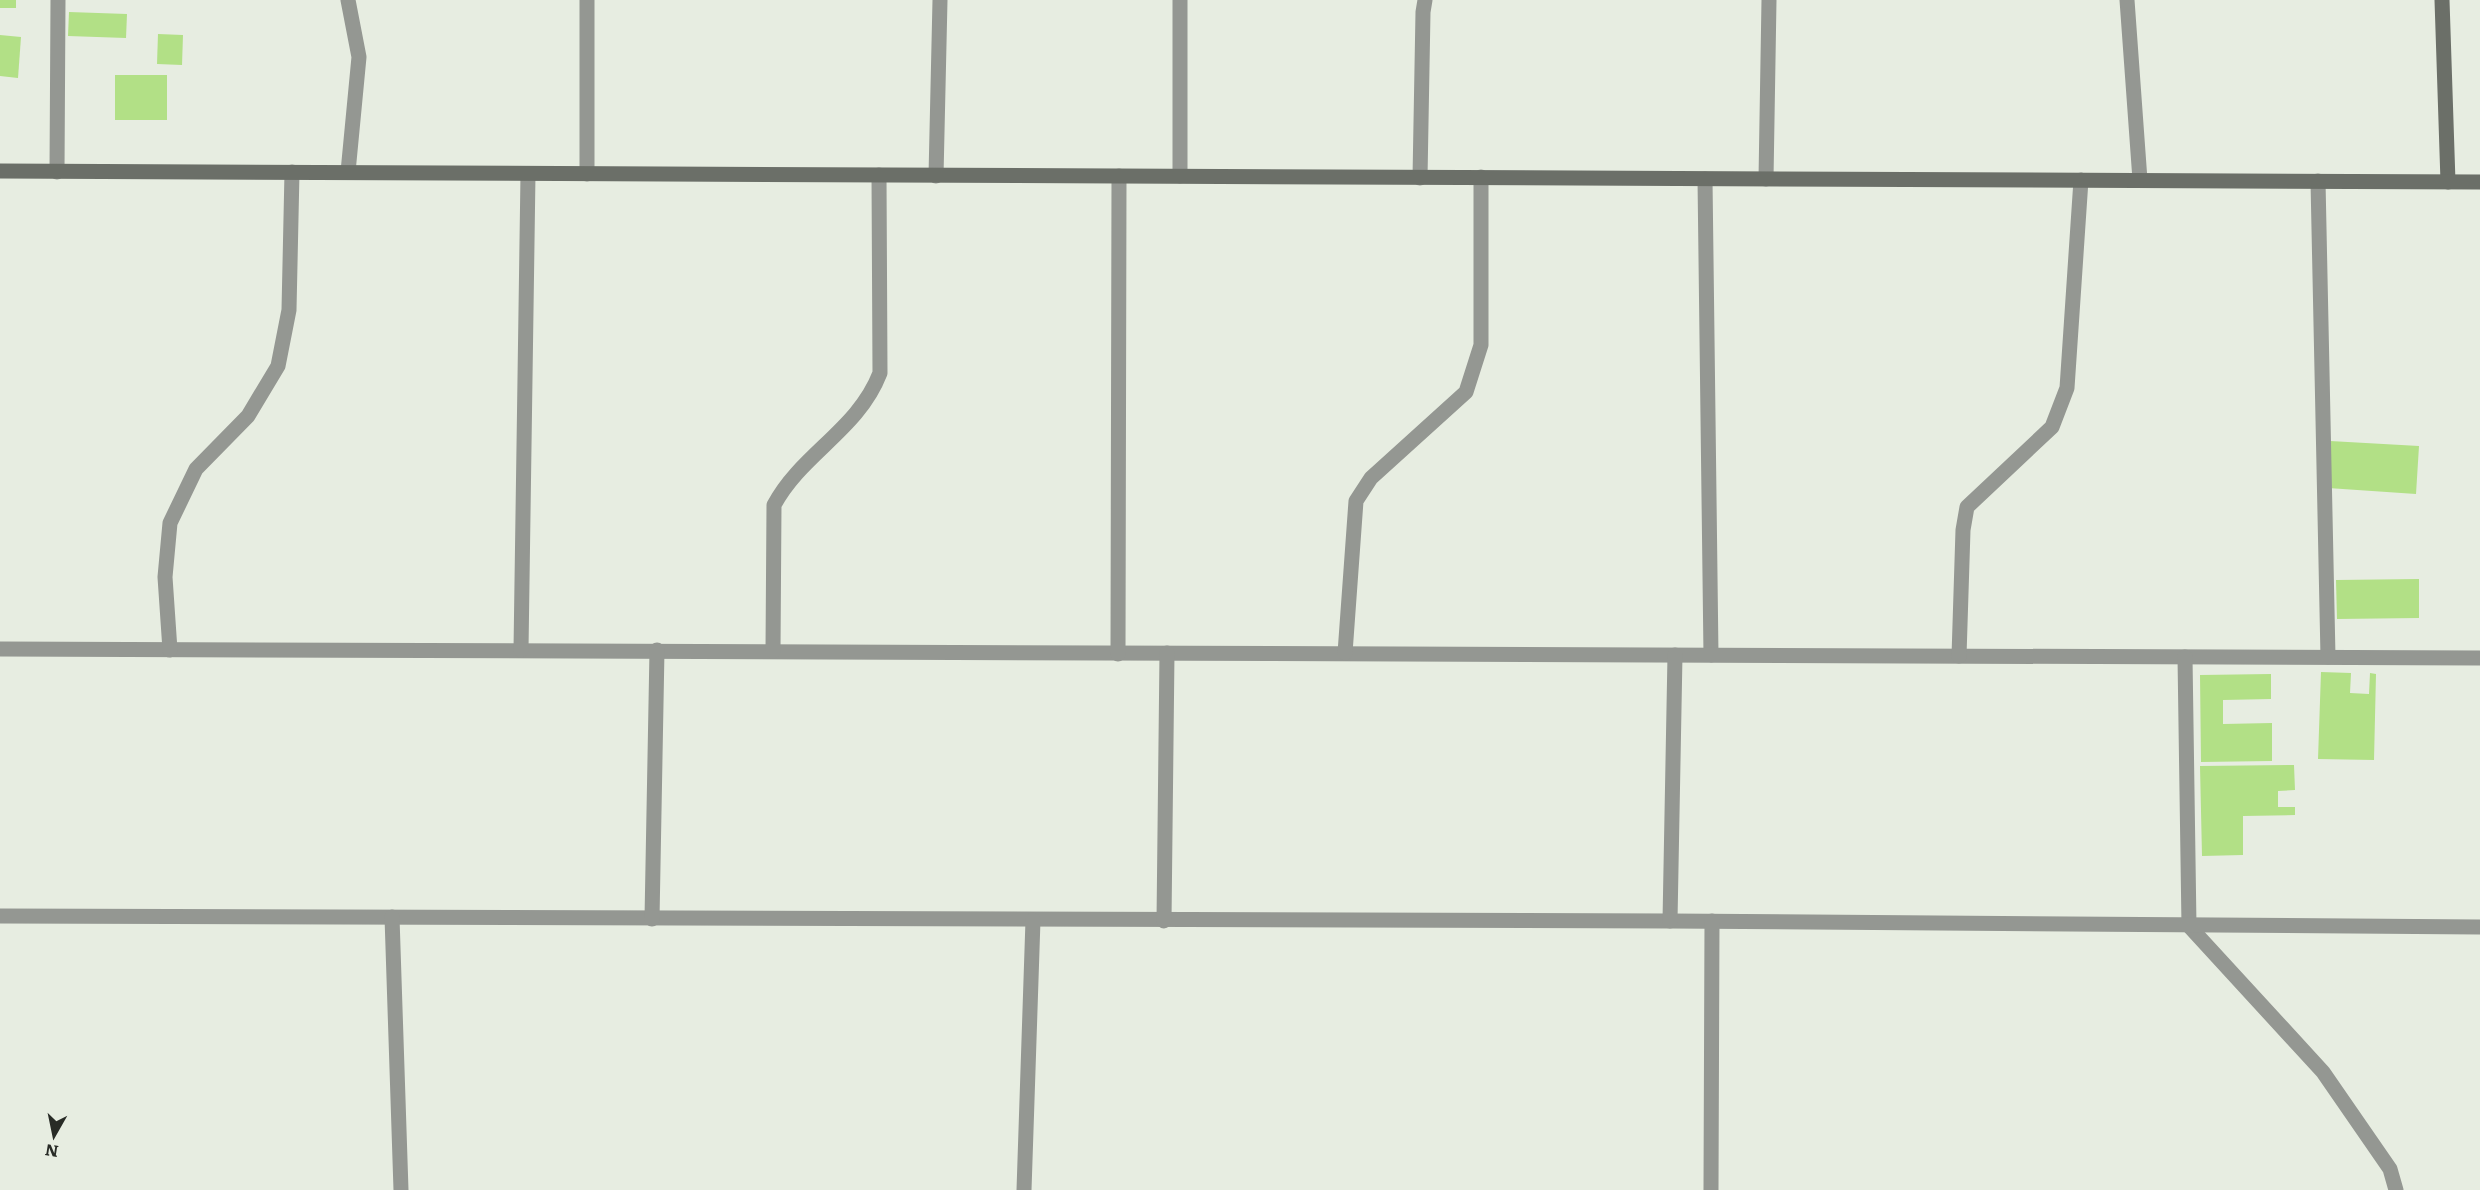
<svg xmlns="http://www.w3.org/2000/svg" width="2480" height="1190" font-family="Literata,serif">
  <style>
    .building { fill: #b2e086 }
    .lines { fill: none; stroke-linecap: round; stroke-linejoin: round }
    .minor { stroke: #949792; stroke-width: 15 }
    .secondary { stroke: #6b6f68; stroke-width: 15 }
  </style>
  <rect width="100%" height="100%" fill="#e7ede1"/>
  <g class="building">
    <rect x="0" y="0" width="16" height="8"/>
    <path d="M69,12L127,14L126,38L68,36Z"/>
    <path d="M158,34L183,35L182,65L157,64Z"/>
    <path d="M0,35L21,37L18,78L0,76Z"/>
    <rect x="115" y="75" width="52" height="45"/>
    <path d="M2330,441L2419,446L2416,494L2328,488Z"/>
    <path d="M2419,579V618L2337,619L2336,580Z"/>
    <path d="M2321,672L2351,673L2350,693L2369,694L2370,673L2376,674L2374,760L2318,759Z"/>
    <path d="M2271,674V699L2223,700V724L2272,723V761L2201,762L2200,675Z"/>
    <path d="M2294,765L2295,790L2278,791V807H2295V815L2243,816V855L2202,856L2200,766Z"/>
  </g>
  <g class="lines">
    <g class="minor">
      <path d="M348,0L359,57L348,172"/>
      <path d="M2127,0L2140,180"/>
      <path d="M57,172L58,0"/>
      <path d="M587,174V0"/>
      <path d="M936,176L940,0"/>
      <path d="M1180,176V0"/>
      <path d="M1420,178L1423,12L1425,0"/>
      <path d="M1705,179L1711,655"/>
      <path d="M1766,179L1769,0"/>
      <path d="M2318,181L2328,657"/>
      <path d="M0,649L2480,658"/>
      <path d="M170,650L165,577L170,523L196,469L248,416L278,366L289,310L292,172"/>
      <path d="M521,650L528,174"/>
      <path d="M773,651L774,505C802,453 858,430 880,373L879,175"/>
      <path d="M1345,653L1356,501L1371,478L1466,392L1481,345V177"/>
      <path d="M1118,654L1119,176"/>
      <path d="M1959,656L1963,530L1967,507L2052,427L2067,388L2081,180"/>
      <path d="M2185,657L2189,926L2323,1072L2390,1169L2396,1190"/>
      <path d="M0,916L1670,921L2480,927"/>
      <path d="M392,917L401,1190"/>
      <path d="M652,919L657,650"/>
      <path d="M1164,921L1167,653"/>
      <path d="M1670,921L1675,655"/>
      <path d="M1024,1190L1033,920"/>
      <path d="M1711,1190L1712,921"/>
    </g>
    <g class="secondary">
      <path d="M2442,0L2448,182"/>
      <path d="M0,171L2480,182"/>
    </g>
  </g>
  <g transform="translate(54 1136) rotate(189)" stroke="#e7ede1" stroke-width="4.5" paint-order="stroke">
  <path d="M0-4.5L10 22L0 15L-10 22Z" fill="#282b26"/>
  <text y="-9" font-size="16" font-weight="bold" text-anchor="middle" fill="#282b26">N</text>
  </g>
</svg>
